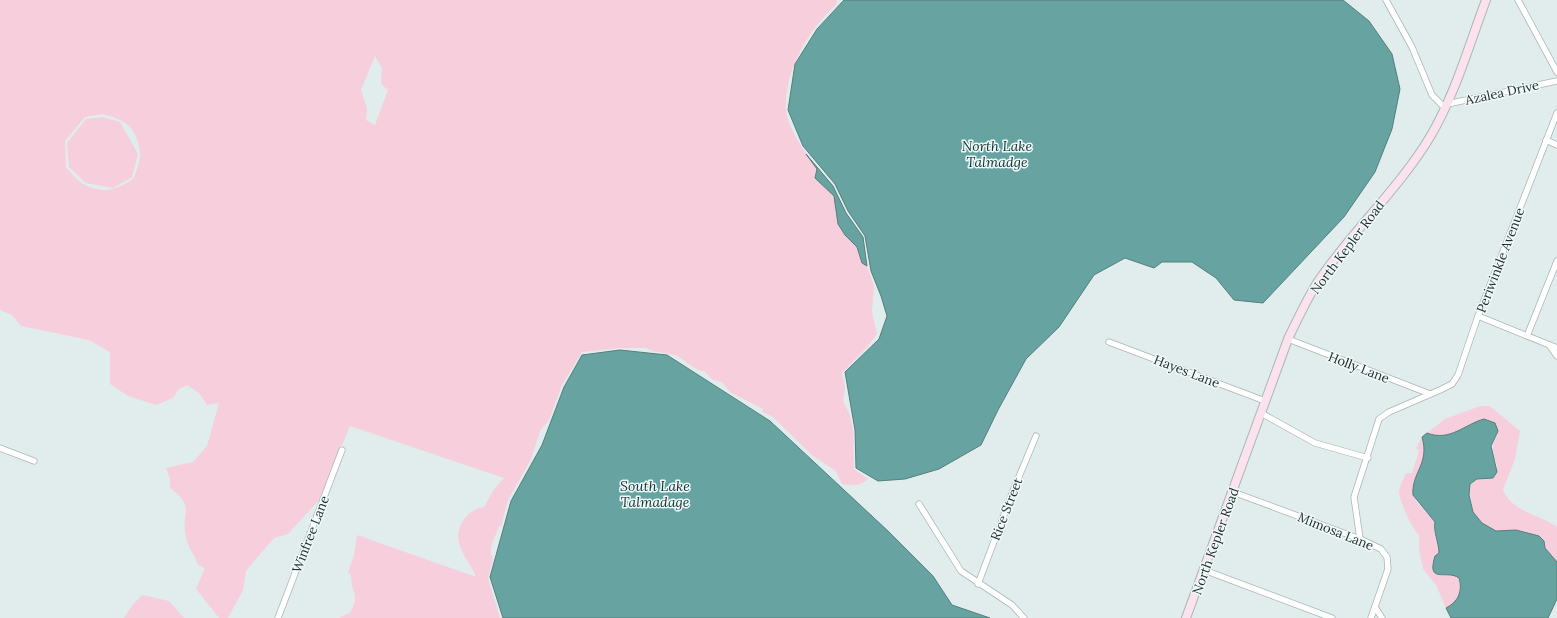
<svg xmlns="http://www.w3.org/2000/svg" width="1557" height="618" font-family="Lora,serif">
  <style>
    .green { fill: #f7cedc; fill-rule: evenodd }
    .water { fill: #67a3a1; stroke: #547f7e }
    .lines { fill: none; stroke-linecap: round; stroke-linejoin: round }
    .minor-casing { stroke: #a9b6b5; stroke-width: 7 }
    .secondary-casing { stroke: #a9b6b5; stroke-width: 10 }
    .minor { stroke: #fff; stroke-width: 5.5 }
    .secondary { stroke: #fbe2ec; stroke-width: 8 }
    .labels { text-anchor: middle; stroke-width: 3; stroke-linejoin: round; paint-order: stroke }
    .street-label { font-size: 13px; fill: #272c2b; stroke: #edfaf9 }
    .water-label { font-size: 14px; font-style: italic; fill: #123130; stroke: #edfaf9 }
  </style>
  <rect width="100%" height="100%" fill="#e0edec"/>
  <g class="green">
    <path d="M0,0H837L836,5C808,30 784,71 786,110C787,127 807,155 817,169L815,178L834,196L838,224L845,235L857,247L862,263L867,266L874,286L872,312L877,334L868,346L842,373L845,387L843,401L850,415L853,430L854,469L868,479C860,486 853,486 842,484L836,471L813,456L773,417L763,412V409L730,392L722,382L713,380L704,371C694,371 687,361 677,356C668,352 655,354 647,348H620L582,352L562,385L549,420L540,431L531,459L508,500L501,526H499C496,536 487,548 493,558L488,578L500,618H338L350,613C361,592 351,595 351,575L348,573L354,555L357,535L476,577C472,566 462,555 459,543C455,527 467,509 484,507L494,489L504,478L350,426L342,445L340,446L319,500L288,534L274,538L255,560L246,571L243,590L228,618H219L196,589L205,568L198,565C195,554 188,549 186,537C180,514 197,507 170,488V479L166,468L193,462L207,446L219,403L207,405L199,393L187,385L179,389L173,398L156,405L128,396L110,384V352L89,340L21,326L12,315L0,310ZM375,56L382,68L381,84L388,90L375,125L366,120L367,109L361,90ZM102,114C126,120 137,127 140,153C141,160 136,171 134,178C119,190 103,194 85,185C78,182 72,173 66,168L65,141L85,117Z"/>
    <path d="M102,117L120,122L138,154L132,177L113,188L86,183L69,167L67,143L86,119Z"/>
    <path d="M1480,406H1490L1520,431L1515,459L1503,490C1512,512 1539,514 1557,527V562L1545,548V545L1539,536L1516,530L1496,531L1482,523L1473,513L1469,488C1472,479 1480,479 1488,479L1497,465C1491,454 1491,445 1497,435L1479,420C1464,430 1444,440 1427,433L1445,419Z"/>
    <path d="M1422,437L1426,448L1425,455L1413,490L1416,501L1435,522C1433,531 1438,543 1439,553L1432,563C1434,582 1448,570 1459,578L1462,589L1452,605L1446,608L1436,585L1423,569L1419,549V535C1412,529 1399,500 1399,491C1400,485 1404,478 1406,473H1412L1419,451L1416,448Z"/>
    <path d="M142,595L169,601L184,618H124L131,607Z"/>
  </g>
  <g class="water">
    <path d="M844,0H1343L1369,21L1392,54L1400,89L1392,129L1375,172L1344,217L1263,303L1234,300L1216,278L1192,262H1162L1154,268L1125,258L1094,275L1059,327L1026,359L998,410L981,445L939,469L905,479L878,481L856,468L855,430L845,372L879,339L887,316L881,296L871,271L865,236L848,211L835,184L803,146L788,110L795,64L817,29Z"/>
    <path d="M806,154L833,186L846,213L863,237L867,266L862,263L857,247L845,235L838,224L834,196L815,178L817,169Z"/>
    <path d="M620,350L667,355L770,421L888,531L933,576L952,605L990,618H503L490,577L511,501L542,445L564,387L582,355Z"/>
    <path d="M1484,419L1495,423L1498,431L1491,446L1497,472L1493,478L1477,479L1470,484L1469,495L1473,512L1482,523L1496,531L1516,530L1539,536L1544,541L1545,548L1557,562V599L1548,618H1451L1446,608C1458,602 1463,591 1459,578C1447,569 1426,585 1435,556L1439,553C1439,543 1433,531 1435,522L1413,495C1411,473 1430,464 1422,437L1427,433C1450,442 1465,424 1484,419Z"/>
  </g>
  <g class="lines">
    <g class="minor-casing">
      <g id="minor">
        <path d="M1386,0L1412,47L1432,95L1445,108"/>
        <path d="M1518,0L1557,72"/>
        <path d="M1447,104L1557,81"/>
        <path d="M1546,140L1557,145"/>
        <path d="M1478,316L1557,348"/>
        <path d="M1527,336L1557,261"/>
        <path d="M1288,339L1430,394"/>
        <path d="M1109,342L1265,401"/>
        <path d="M1549,345L1557,356"/>
        <path d="M1261,413L1315,443L1368,458"/>
        <path d="M0,448L34,461"/>
        <path d="M1233,492L1360,539L1381,549L1387,557L1388,569L1371,618"/>
        <path d="M919,504L961,571L1012,605L1024,618"/>
        <path d="M1360,539L1354,497L1379,419L1389,412L1440,390L1452,384L1458,375L1478,316L1557,113"/>
        <path d="M1204,570L1332,618"/>
        <path d="M978,584L1013,491L1036,436"/>
        <path d="M1375,607L1382,618"/>
        <path d="M278,618L342,450"/>
      </g>
    </g>
    <g class="secondary-casing">
      <path id="secondary" d="M1186,618L1288,339C1297,320 1306,301 1317,283C1351,232 1398,190 1430,137C1455,95 1469,45 1486,0"/>
    </g>
    <use href="#minor" class="minor"/>
    <use href="#secondary" class="secondary"/>
  </g>
  <g class="labels">
    <g class="street-label">
      <text transform="translate(1502 92) rotate(-12)" y="5">Azalea Drive</text>
      <text transform="translate(1347 247) rotate(-53)" y="5">North Kepler Road</text>
      <text transform="translate(1500 260) rotate(-69)" y="5">Periwinkle Avenue</text>
      <text transform="translate(1359 367) rotate(21)" y="5">Holly Lane</text>
      <text transform="translate(1187 371) rotate(21)" y="5">Hayes Lane</text>
      <text transform="translate(1006 509) rotate(-69)" y="5">Rice Street</text>
      <text transform="translate(1336 531) rotate(22)" y="5">Mimosa Lane</text>
      <text transform="translate(310 534) rotate(-69)" y="5">Winfree Lane</text>
      <text transform="translate(1215 541) rotate(-70)" y="5">North Kepler Road</text>
    </g>
    <g class="water-label">
      <text x="997" y="151">North Lake<tspan x="997" dy="16">Talmadge</tspan></text>
      <text x="655" y="491">South Lake<tspan x="655" dy="16">Talmadage</tspan></text>
    </g>
  </g>
</svg>
